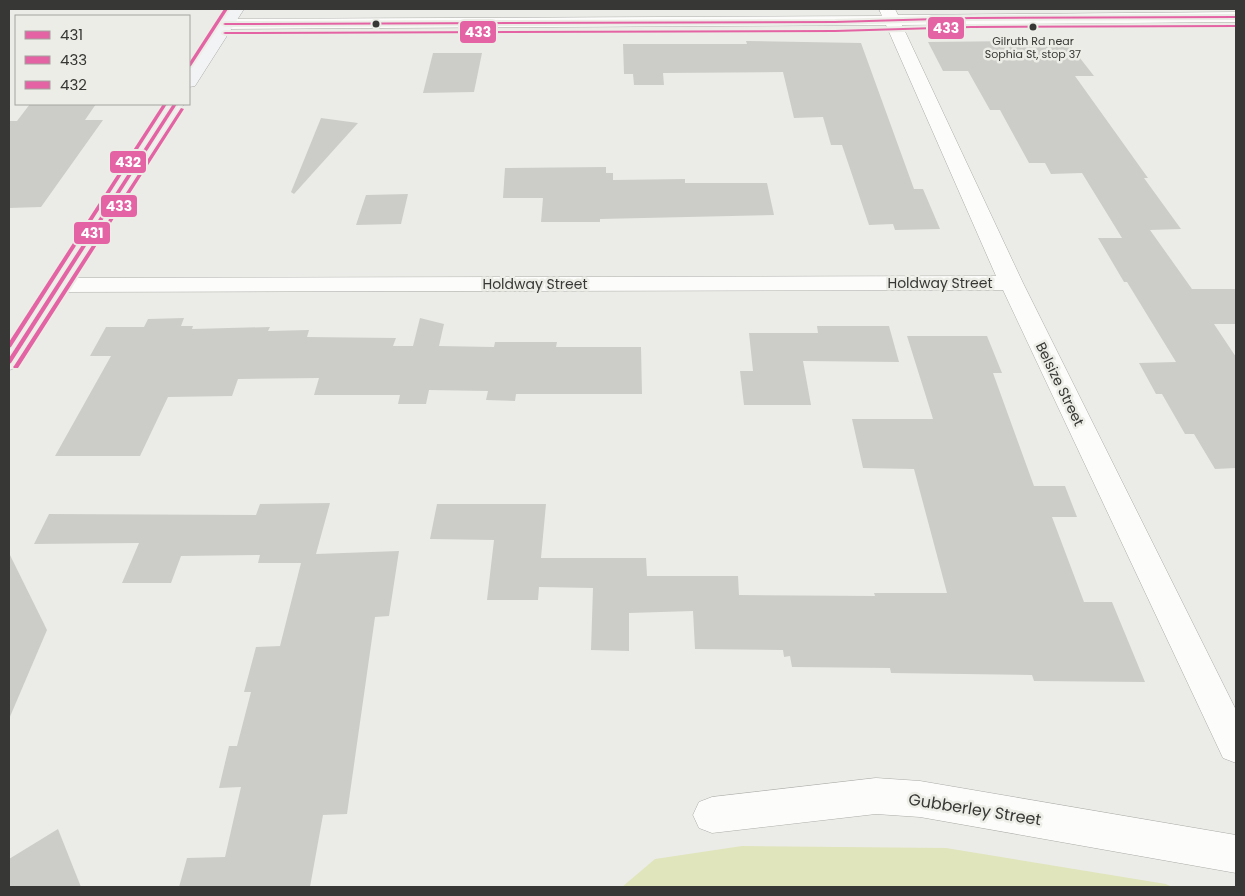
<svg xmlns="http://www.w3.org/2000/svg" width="1245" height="896" font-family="Poppins,sans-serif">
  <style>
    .green { fill: #e1e5bc }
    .building { fill: #cccdc9 }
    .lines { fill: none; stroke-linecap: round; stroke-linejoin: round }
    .street-casing { stroke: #abaca8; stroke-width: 1 }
    .secondary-casing { stroke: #abaca8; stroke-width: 1 }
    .street { fill: #fcfcfb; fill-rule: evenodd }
    .secondary { fill: #f2f3f5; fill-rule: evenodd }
    .bus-1-casing { stroke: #ecede6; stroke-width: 4 }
    .bus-2-casing { stroke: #ecede6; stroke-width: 4 }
    .bus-3-casing { stroke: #ecede6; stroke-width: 4 }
    .bus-1 { fill: #e463a4; fill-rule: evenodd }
    .bus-2 { fill: #e463a4; fill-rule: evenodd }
    .bus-3 { fill: #e463a4; fill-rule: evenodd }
    .bus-dot { fill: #373735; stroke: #ecede6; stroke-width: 2 }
    .labels { text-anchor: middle; stroke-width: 5; stroke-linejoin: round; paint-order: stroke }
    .far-bus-label { font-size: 11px; fill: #373735; stroke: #ecede6 }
    .street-label { font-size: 14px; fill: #373735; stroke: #ecede6 }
    .near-street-label { font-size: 16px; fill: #373735; stroke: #ecede6 }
    .line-badge { stroke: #ecede6; stroke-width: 2 }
    .badge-label { font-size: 14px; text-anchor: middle; font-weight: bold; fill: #fff }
  </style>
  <rect width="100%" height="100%" fill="#ebece7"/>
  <path class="green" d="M742,846L946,848L1166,884L1172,887H622L655,859Z"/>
  <g class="building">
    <path d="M746,41L861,43L914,189H923L940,229L895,230L893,224L869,225L842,145H831L823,117L794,118L783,72L663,73L664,85H634L633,74H624L623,44H747Z"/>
    <path d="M1026,41L1029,44H1069L1094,76H1075L1148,178H1144L1181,229L1150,230L1192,289H1236V324H1214L1236,357V468L1215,469L1194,434H1185L1162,394H1156L1139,363L1176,362L1127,282H1124L1098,238H1122L1082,173L1051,174L1045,163H1029L1000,110H990L968,71H943L928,42Z"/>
    <path d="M433,53H482L474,92L423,93Z"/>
    <path d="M30,104H96L85,120H103L41,207L9,208V121H17Z"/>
    <path d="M321,118L358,123L294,194L291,192Z"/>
    <path d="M606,167V173H613V180L685,179V183H767L774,215L600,219V222H541L543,198H503L505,168Z"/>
    <path d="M408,194L401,224L356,225L366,195Z"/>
    <path d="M184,318L181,326H193L192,329L270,327L268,331L309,330L307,337L396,338L393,346H413L420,318L444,324L439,346L494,347L495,342H557L556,347H641L642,394H516L515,401L486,400L488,391L429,390L426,404H398L400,395H314L319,378L238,379L232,396L168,397L140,456H55L111,356H90L106,327H144L148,319Z"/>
    <path d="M817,326H889L899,362L803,361L811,405H744L740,371H753L749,333H818Z"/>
    <path d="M907,336H987L1002,373H993L1034,486H1065L1077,517H1052L1084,602H1112L1145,682L1034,681L1032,675L891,673L890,668L792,667L790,656L784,657L783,650L695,649L693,611L629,613V651L591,650L593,588L539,587L538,600H487L494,540L430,539L437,504H546L541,558H646L647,576H738L739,595L875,596L874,593H947L914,469L863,468L852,419H933Z"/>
    <path d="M330,503L316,554L399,551L389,616L375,617L347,814L323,815L310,887H179L187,858L225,857L241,787L219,788L229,746H237L251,692H244L256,647L280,646L301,563H258L260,555L181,556L171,583H122L139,543L34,544L49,514L256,515L260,504Z"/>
    <path d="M9,553L47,630L9,719Z"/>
    <path d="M58,829L81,887H9V859Z"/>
  </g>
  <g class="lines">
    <g class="street-casing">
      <g id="street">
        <path d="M879,9H895L898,15L1236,12V22L902,25L1023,283L1236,710V763L1223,758L1003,290L58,292L50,290L46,285L50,280L58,278L996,276L886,25L225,29L219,27L217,24L219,21L225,19L882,16Z"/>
        <path d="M876,778L920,781L1236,835V873L920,817L876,814L712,833L699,828L693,815L699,802L712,797Z"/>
      </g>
    </g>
    <g class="secondary-casing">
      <g id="secondary">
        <path d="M228,9H244L195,86L189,87V69Z"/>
        <path d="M166,104H184L18,368L9,370V343Z"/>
      </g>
    </g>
    <use href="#street" class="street"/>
    <use href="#secondary" class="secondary"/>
    <g class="bus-1-casing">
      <g id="bus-1">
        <path d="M1236,16V18L971,19L835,23L225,25L223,24L225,23L835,21L971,17Z"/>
        <path d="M173,104H177L11,363L9,364V358Z"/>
      </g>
    </g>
    <g class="bus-2-casing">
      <g id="bus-2">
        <path d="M1236,25V27L971,28L835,32L225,34L223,33L225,32L835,30L971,26Z"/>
        <path d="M181,108L184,109L18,368H14L13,367L14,366Z"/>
      </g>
    </g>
    <g class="bus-3-casing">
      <g id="bus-3">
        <path d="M224,9H228L191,66L189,67V63Z"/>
        <path d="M163,104H167L11,347L9,348V342Z"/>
      </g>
    </g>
    <use href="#bus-1" class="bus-1"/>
    <use href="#bus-2" class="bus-2"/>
    <use href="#bus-3" class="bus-3"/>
  </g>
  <g class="bus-dot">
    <circle cx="376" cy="24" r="4.5"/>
    <circle cx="1033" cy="27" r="4.5"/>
  </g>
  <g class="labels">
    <g class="far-bus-label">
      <text x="1033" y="45">Gilruth Rd near<tspan x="1033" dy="13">Sophia St, stop 37</tspan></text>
    </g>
    <g class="street-label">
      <text x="940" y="288">Holdway Street</text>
      <text x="535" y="289">Holdway Street</text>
      <text transform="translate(1060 384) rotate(64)" y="5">Belsize Street</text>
    </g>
    <g class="near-street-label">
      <text transform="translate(975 809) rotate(9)" y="6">Gubberley Street</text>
    </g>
  </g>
  <g class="line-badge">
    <rect x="927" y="16" width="38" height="24" rx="5" fill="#e463a4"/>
    <rect x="459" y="20" width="38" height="24" rx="5" fill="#e463a4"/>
    <rect x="109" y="150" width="38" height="24" rx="5" fill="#e463a4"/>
    <rect x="100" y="194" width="38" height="24" rx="5" fill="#e463a4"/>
    <rect x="73" y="221" width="38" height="24" rx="5" fill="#e463a4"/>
  </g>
  <g class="badge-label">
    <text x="946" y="33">433</text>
    <text x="478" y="37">433</text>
    <text x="128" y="167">432</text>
    <text x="119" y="211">433</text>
    <text x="92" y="238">431</text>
  </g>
  <rect width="1245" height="896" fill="none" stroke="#373735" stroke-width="20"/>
  <rect x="15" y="15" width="175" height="90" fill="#ecede6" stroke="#a4a49f"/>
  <rect x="25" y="31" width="25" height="8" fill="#e463a4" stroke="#a4a49f"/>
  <text x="60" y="40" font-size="15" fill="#373735">431</text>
  <rect x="25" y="56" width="25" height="8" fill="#e463a4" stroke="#a4a49f"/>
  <text x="60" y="65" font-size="15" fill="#373735">433</text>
  <rect x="25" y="81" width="25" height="8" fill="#e463a4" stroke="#a4a49f"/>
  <text x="60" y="90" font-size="15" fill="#373735">432</text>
</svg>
